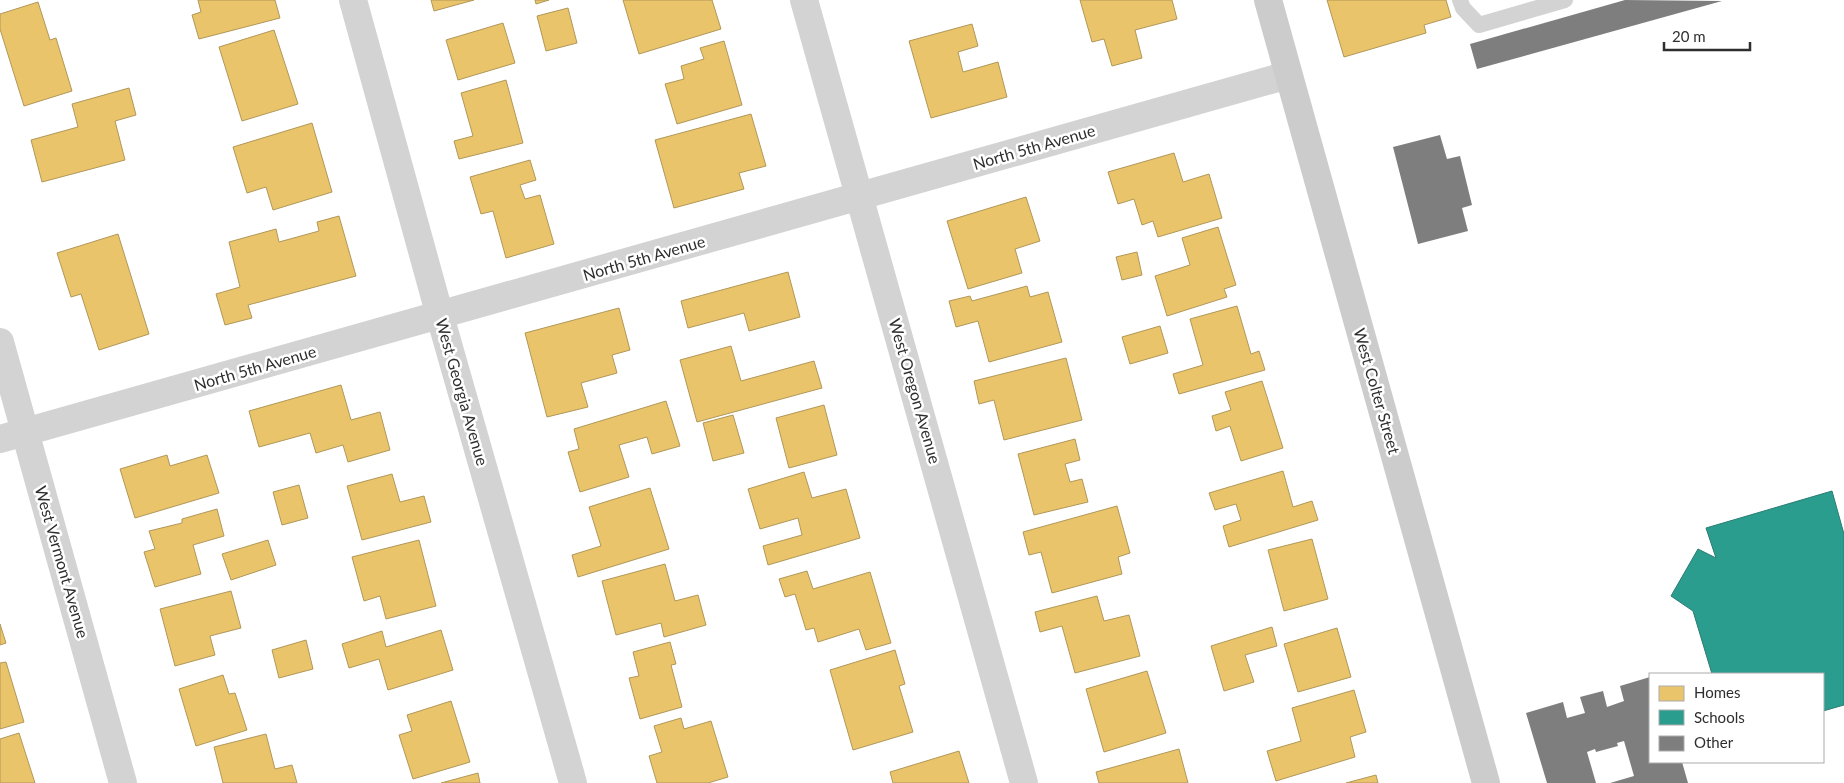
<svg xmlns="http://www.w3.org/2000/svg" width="1844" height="783" font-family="Lato,sans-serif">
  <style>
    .homes { fill: #e9c46a; stroke: #b19758 }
    .schools { fill: #2a9d8f; stroke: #2b7c72 }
    .building { fill: #7e7e7e }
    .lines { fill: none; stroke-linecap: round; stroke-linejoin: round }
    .lane { stroke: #d3d3d3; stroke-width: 16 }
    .street { stroke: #d3d3d3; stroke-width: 28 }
    .secondary { stroke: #ccc; stroke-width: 28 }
    .labels { text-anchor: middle; stroke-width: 5; stroke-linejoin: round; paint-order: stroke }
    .street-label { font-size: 16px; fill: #2e2e2e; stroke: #fff }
  </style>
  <rect width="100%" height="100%" fill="#fff"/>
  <g class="homes">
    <path d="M198,0H275L280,18L199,39L192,15L201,12Z"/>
    <path d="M431,0H474L434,11Z"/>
    <path d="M535,0H549L536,4Z"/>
    <path d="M623,0H712L721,29L639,54Z"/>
    <path d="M1080,0H1172L1177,19L1135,30L1142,58L1112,66L1104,39L1092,42Z"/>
    <path d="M1327,0H1446L1451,17L1424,25L1426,33L1344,57Z"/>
    <path d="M38,2L50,40L56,38L72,91L24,106L0,29V14Z"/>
    <path d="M568,8L577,43L546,51L537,16Z"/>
    <path d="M503,23L515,63L458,80L446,40Z"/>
    <path d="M972,24L978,46L958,52L963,72L998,62L1007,97L931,118L909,41Z"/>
    <path d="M274,30L298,104L242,121L219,47Z"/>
    <path d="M724,41L742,105L677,124L665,84L684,79L681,66L704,59L700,48Z"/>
    <path d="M506,80L523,143L459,159L454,141L473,136L461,93Z"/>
    <path d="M129,88L136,115L115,121L125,160L42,182L31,140L78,127L72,104Z"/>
    <path d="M751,114L766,166L739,173L744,189L674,208L655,140Z"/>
    <path d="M312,123L332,192L273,210L266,187L247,193L233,147Z"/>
    <path d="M1174,153L1183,182L1209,174L1222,218L1158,237L1153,221L1142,225L1134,199L1118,204L1108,172Z"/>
    <path d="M530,160L536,180L520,185L525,199L540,195L554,244L506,258L493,211L481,214L470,177Z"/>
    <path d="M1026,197L1040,241L1015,249L1022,273L968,289L947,221Z"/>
    <path d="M339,216L356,276L248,305L252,318L225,325L216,294L240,287L229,242L276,229L279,242L319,231L317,222Z"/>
    <path d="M1218,227L1236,285L1224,289L1227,297L1167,316L1155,276L1190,265L1182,238Z"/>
    <path d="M118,234L149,334L99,350L81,294L71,297L57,253Z"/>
    <path d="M1137,252L1142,275L1122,280L1116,257Z"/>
    <path d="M788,272L800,317L749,331L744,313L688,328L681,301Z"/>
    <path d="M1027,286L1030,297L1048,292L1062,342L989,362L978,321L956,327L949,301L970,296L972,301Z"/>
    <path d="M1237,306L1251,354L1259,351L1265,370L1179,394L1173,374L1203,365L1190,319Z"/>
    <path d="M619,308L630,350L612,355L617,373L581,383L588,407L547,417L525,333Z"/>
    <path d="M1160,326L1168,353L1130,364L1122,337Z"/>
    <path d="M731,346L741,381L814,361L822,388L697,422L680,360Z"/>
    <path d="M1066,358L1082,420L1004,440L994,400L979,404L974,381Z"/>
    <path d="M1262,381L1283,448L1241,461L1230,426L1216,431L1212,416L1231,410L1225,392Z"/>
    <path d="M341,385L351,420L380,412L390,450L348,462L343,445L316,453L310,433L259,447L249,411Z"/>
    <path d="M666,401L680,446L652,454L647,437L619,445L629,477L580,492L568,452L579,449L574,429Z"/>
    <path d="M824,405L837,455L789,468L776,418Z"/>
    <path d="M733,415L744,453L713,461L703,423Z"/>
    <path d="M1075,439L1080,460L1065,464L1070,482L1082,479L1088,502L1034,515L1018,454Z"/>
    <path d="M167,455L170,466L207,455L219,493L135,518L120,469Z"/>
    <path d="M1283,471L1293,507L1312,501L1318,520L1229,547L1223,526L1241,520L1236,504L1215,510L1209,493Z"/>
    <path d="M804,472L812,498L846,489L860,538L768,565L763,546L802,535L798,518L760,529L748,489Z"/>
    <path d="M392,474L400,502L424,496L431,522L362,540L347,486Z"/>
    <path d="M299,485L308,518L282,525L273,492Z"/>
    <path d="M650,488L669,549L578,577L572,555L601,546L589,507Z"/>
    <path d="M1117,506L1130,553L1118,557L1122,574L1052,593L1041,552L1029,555L1023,532Z"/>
    <path d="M217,509L224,536L193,545L201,574L155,587L144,552L155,549L149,531L182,523V519Z"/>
    <path d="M1312,539L1328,599L1284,611L1268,550Z"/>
    <path d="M268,540L276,565L231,580L222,554Z"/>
    <path d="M419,540L436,606L386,619L380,596L364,601L352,557Z"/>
    <path d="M665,564L675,601L698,595L706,625L664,637L661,623L616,635L602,581Z"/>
    <path d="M807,571L813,589L870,572L891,643L866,650L859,629L818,642L814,628L806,630L795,594L785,597L779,579Z"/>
    <path d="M231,591L241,628L210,636L215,655L175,666L160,609Z"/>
    <path d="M1097,596L1104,621L1129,615L1140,656L1075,673L1062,626L1040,632L1035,612Z"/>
    <path d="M0,624L6,643L0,645Z"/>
    <path d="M1272,627L1277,646L1245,655L1254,682L1224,691L1211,646Z"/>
    <path d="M1337,628L1351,677L1298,692L1284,644Z"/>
    <path d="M441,630L453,670L388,690L379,659L349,668L342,644L382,631L386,647Z"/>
    <path d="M306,640L313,669L279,678L272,650Z"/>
    <path d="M670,642L676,664L671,665L682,707L640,719L629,678L639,676L633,652Z"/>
    <path d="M895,650L905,684L899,686L913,732L853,750L830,670Z"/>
    <path d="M6,662L24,722L0,729V663Z"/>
    <path d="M1147,671L1166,733L1104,752L1086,689Z"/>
    <path d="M223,675L229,694L235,693L247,730L196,746L179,689Z"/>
    <path d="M1354,690L1366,732L1350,737L1355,757L1276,781L1267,751L1301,741L1292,708Z"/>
    <path d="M451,701L470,762L413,779L399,735L412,731L407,715Z"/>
    <path d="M681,718L684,729L711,721L728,777L708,783H657L649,756L662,752L654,726Z"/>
    <path d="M19,733L35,783H0V739Z"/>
    <path d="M266,734L275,769L292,765L297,783H223L214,747Z"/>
    <path d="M1179,749L1188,783H1099L1096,772Z"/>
    <path d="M959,751L969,783H893L890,772Z"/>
    <path d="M478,773L480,783H441Z"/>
    <path d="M1376,775L1378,783H1346Z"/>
  </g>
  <path class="schools" d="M1832,491L1844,534V705L1823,711V674H1712L1693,611L1671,596L1698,549L1716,558L1706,528Z"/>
  <g class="building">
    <path d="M1625,0L1722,1L1477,69L1470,44Z"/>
    <path d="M1440,135L1447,159L1460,156L1472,205L1462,208L1468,231L1418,244L1393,147Z"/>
    <path d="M1650,677V762H1682L1688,783H1610L1634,776L1624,741L1617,743L1618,746L1596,752L1595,749L1587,752L1596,783H1547L1526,713L1563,702L1567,718L1585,713L1580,697L1603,691L1607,707L1624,701L1620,686Z"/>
  </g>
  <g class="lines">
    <path class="lane" d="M1460,0L1463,8L1479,25L1565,0"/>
    <g class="street">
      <path d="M353,0L440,316L573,783"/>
      <path d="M804,0L1024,783"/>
      <path d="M0,342L123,783"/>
      <path d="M0,439L1288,75"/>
    </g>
    <path class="secondary" d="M1268,0L1486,783"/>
  </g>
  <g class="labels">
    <g class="street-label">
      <text transform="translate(1034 147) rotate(-16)" y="6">North 5th Avenue</text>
      <text transform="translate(644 258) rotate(-16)" y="6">North 5th Avenue</text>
      <text transform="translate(255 368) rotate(-16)" y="6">North 5th Avenue</text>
      <text transform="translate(915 391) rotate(74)" y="6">West Oregon Avenue</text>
      <text transform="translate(1377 391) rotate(74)" y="6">West Colter Street</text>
      <text transform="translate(462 392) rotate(74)" y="6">West Georgia Avenue</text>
      <text transform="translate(62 562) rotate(74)" y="6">West Vermont Avenue</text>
    </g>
  </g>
  <rect x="1649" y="673" width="175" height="90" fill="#ffffff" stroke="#ababab"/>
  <rect x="1659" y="686" width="25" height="15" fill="#e9c46a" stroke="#ababab"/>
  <text x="1694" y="698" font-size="15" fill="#2e2e2e">Homes</text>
  <rect x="1659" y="710" width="25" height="15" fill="#2a9d8f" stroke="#ababab"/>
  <text x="1694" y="723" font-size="15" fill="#2e2e2e">Schools</text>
  <rect x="1659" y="736" width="25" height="15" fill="#7e7e7e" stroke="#ababab"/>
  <text x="1694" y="748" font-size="15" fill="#2e2e2e">Other</text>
  <path d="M1664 42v8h86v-8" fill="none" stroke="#2e2e2e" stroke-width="2.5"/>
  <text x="1672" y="42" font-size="15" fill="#2e2e2e" stroke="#ffffff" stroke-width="4" paint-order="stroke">20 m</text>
</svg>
